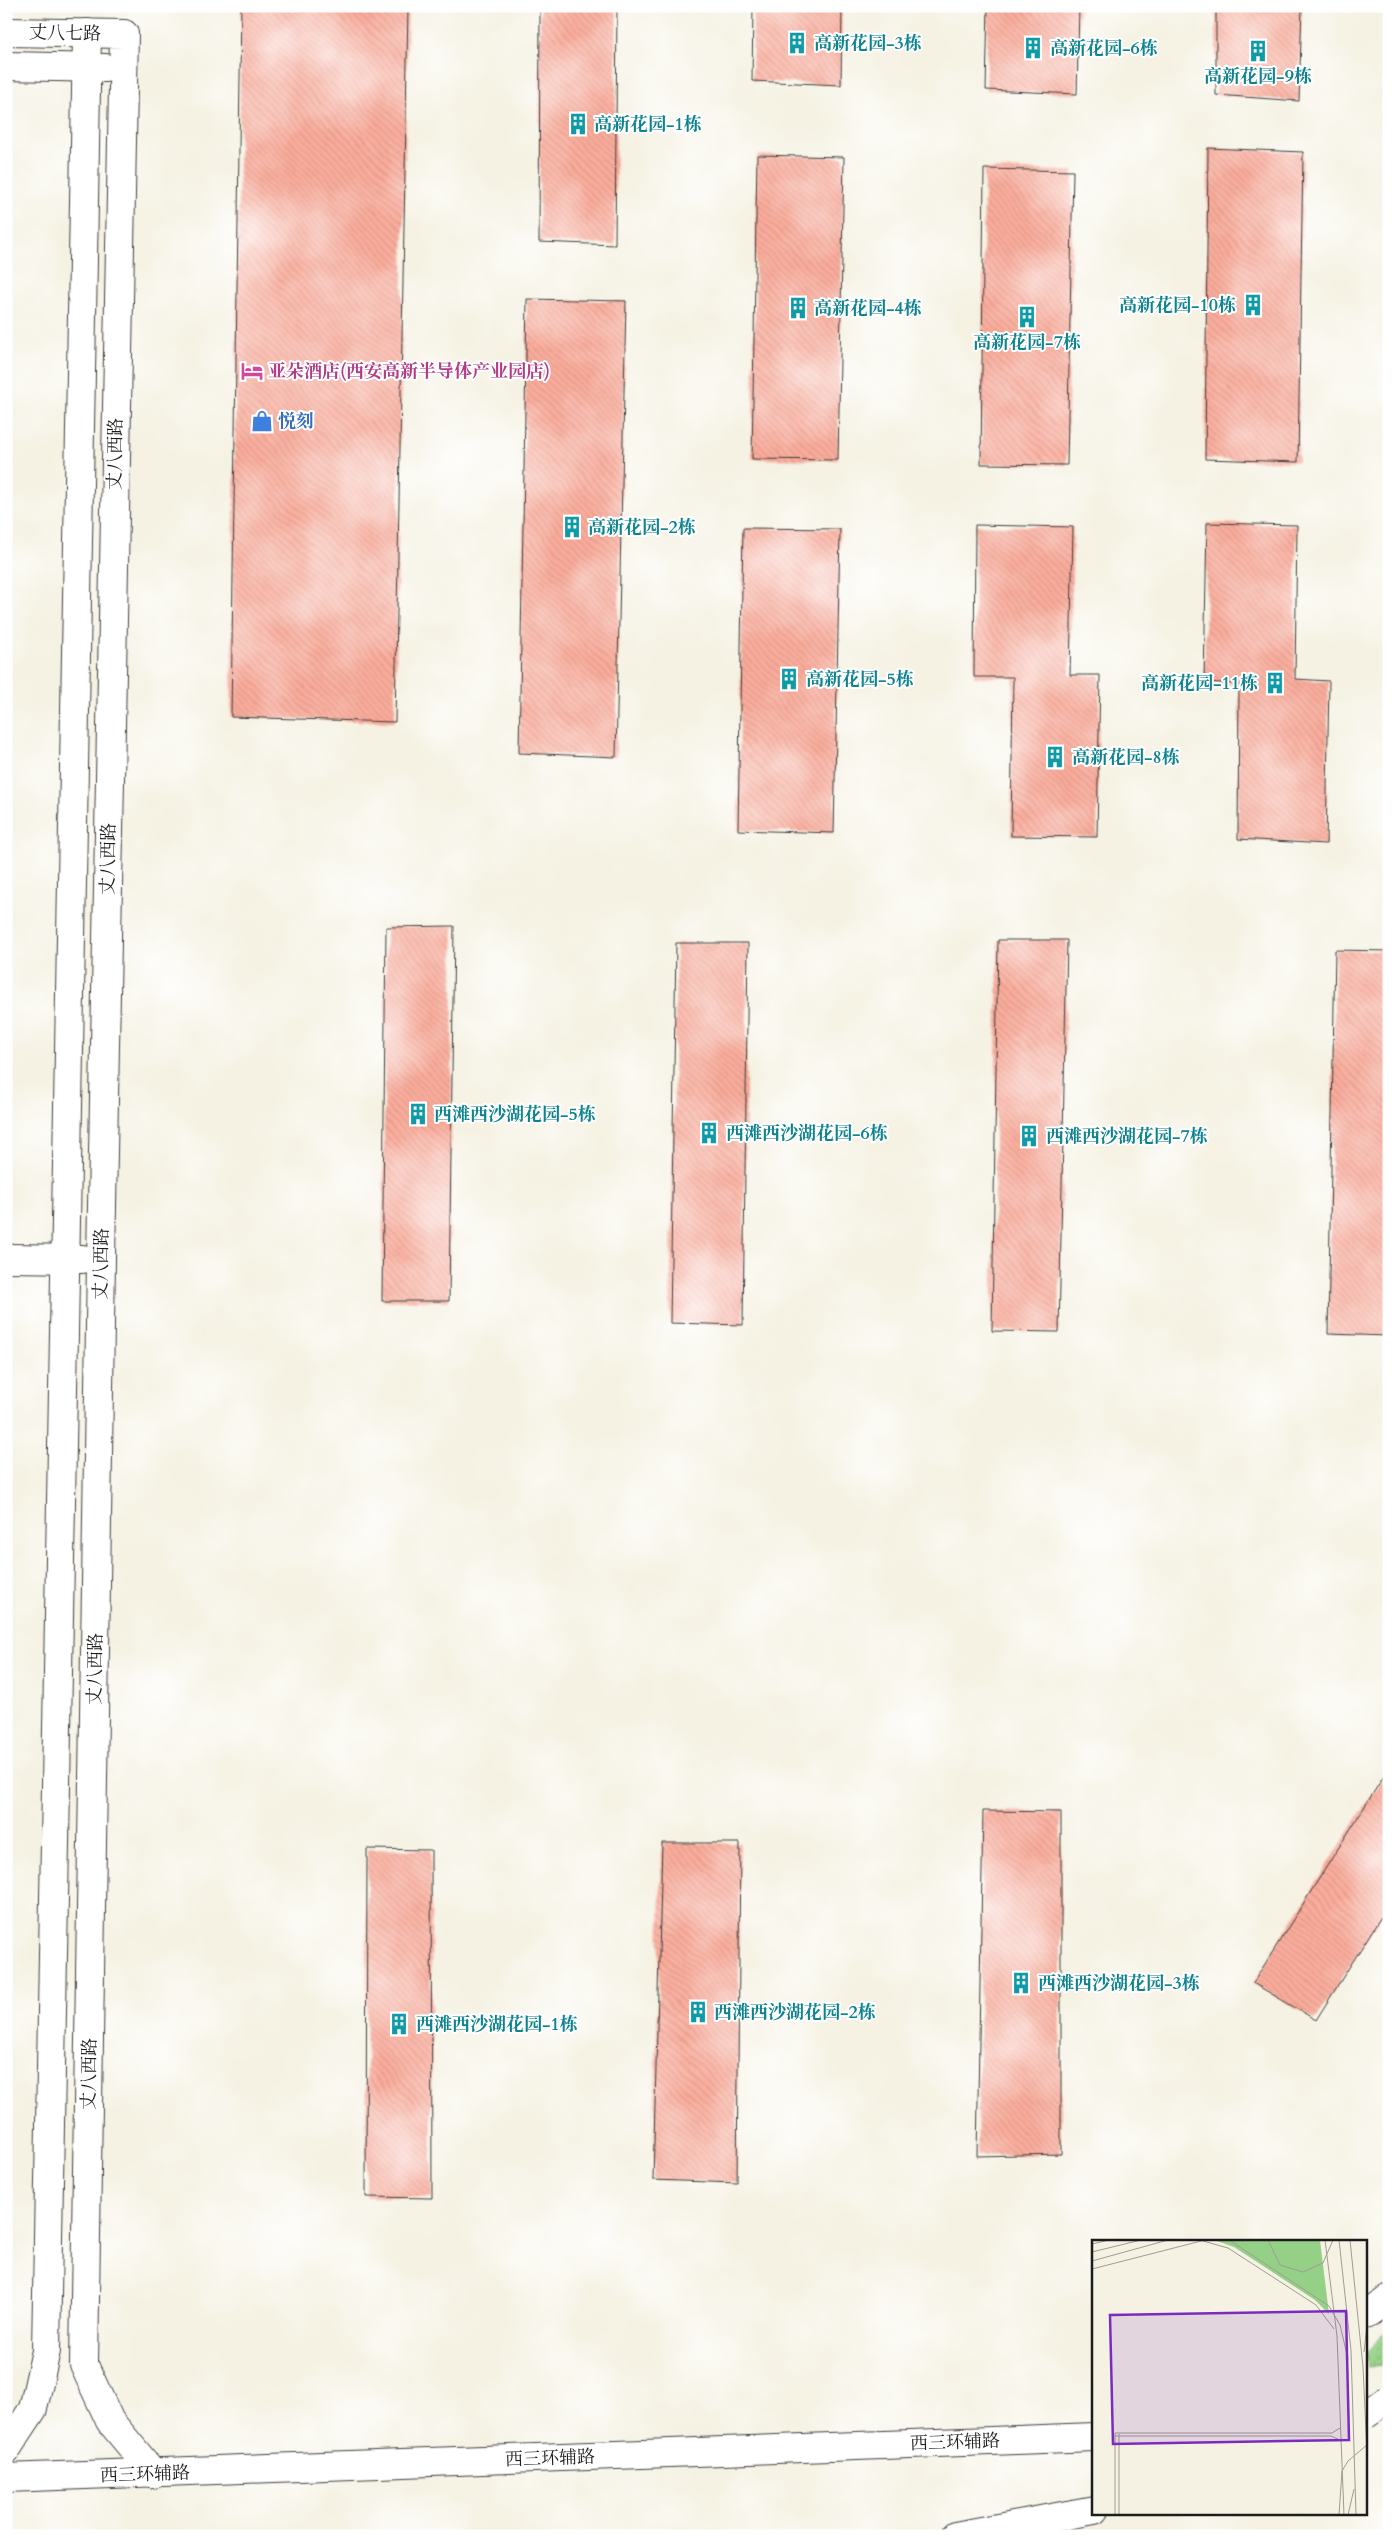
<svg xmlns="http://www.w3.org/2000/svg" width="1395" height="2542" font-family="Cardo,'Noto Serif SC',serif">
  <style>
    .green { fill: url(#green-dots); stroke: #587651 }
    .building { fill: url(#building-back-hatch) }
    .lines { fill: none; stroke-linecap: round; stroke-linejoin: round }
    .minor-casing { stroke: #3d3c3a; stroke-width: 30 }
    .major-casing { stroke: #3d3c3a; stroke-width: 30 }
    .highway-casing { stroke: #3d3c3a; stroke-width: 30 }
    .minor { stroke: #fff; stroke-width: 28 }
    .major { stroke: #fff; stroke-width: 28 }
    .highway { stroke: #fff; stroke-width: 28 }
    .highway-bridge-casing { stroke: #3d3c3a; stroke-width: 30; stroke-linecap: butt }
    .highway-bridge { stroke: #fff; stroke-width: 28 }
    .labels { text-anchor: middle; stroke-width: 4; stroke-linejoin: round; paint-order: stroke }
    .street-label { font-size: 18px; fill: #1c1c1c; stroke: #fff }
    .culture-label { font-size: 18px; font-weight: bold; fill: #0d838f; stroke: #fff; text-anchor: start }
    .hotel-label { font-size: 18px; font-weight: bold; fill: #b23c85; stroke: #fff; text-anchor: start }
    .shop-label { font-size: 18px; font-weight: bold; fill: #366cbe; stroke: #fff; text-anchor: start }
    .inset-road { fill: none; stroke: #9e9c93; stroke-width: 1 }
    .view { fill: #7b2cbf; fill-opacity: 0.15; stroke: #7b2cbf; stroke-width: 2.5 }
    .inset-edge { fill: none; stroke: #1c1c1c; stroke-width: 2.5 }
  </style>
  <defs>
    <pattern id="green-dots" width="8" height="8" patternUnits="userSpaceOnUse" patternTransform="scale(1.25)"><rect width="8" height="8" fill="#94d186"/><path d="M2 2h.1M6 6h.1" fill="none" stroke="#7fb373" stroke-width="1.8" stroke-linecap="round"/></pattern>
    <pattern id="building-back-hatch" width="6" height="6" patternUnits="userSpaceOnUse" patternTransform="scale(1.25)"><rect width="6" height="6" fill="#fbad9c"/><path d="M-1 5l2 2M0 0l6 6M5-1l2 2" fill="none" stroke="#d79486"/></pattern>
  </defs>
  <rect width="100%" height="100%" fill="#fff"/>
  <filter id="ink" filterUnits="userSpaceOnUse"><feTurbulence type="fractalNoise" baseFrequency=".02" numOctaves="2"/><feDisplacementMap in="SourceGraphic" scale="10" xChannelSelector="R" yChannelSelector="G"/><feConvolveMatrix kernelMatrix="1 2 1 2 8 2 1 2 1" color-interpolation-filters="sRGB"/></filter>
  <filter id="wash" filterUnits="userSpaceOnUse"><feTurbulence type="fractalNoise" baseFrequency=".0096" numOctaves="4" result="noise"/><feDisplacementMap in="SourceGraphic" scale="20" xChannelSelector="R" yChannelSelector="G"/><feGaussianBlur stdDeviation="1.12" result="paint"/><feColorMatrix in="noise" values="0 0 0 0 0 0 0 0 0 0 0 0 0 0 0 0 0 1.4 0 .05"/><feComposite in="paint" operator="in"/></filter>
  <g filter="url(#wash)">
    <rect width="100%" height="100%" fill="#f5f2e3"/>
    <path class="green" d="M1389,2329V2364L1367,2367L1366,2352Z"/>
    <g id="blocks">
      <g class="building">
        <path d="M241,6H408L395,722L231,717Z"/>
        <path d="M540,6H617L615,245L539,242Z"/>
        <path d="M753,6H842L841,85L752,81Z"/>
        <path d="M988,6H1079L1077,94L986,90Z"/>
        <path d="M1216,6H1302L1299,101L1216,95Z"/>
        <path d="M1208,148L1303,152L1298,462L1205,459Z"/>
        <path d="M757,155L844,157L838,460L752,459Z"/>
        <path d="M984,169L1073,171L1067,465L981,464Z"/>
        <path d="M527,299L626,301L616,757L519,753Z"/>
        <path d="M1207,523L1297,525L1295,679L1329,681L1326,844L1238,839L1239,684L1204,682Z"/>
        <path d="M975,525L1073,527L1070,675H1100L1097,837L1011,836L1013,677H974Z"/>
        <path d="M743,528L840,529L834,833L738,830Z"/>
        <path d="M454,926L449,1301H382L386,927Z"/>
        <path d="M998,940H1067L1059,1332L992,1331Z"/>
        <path d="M676,943H748L743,1325L670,1323Z"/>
        <path d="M1335,950L1389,951V1336L1328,1334Z"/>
        <path d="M1389,1768V1904L1316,2020L1253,1983Z"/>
        <path d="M983,1811L1061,1812V2154L977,2156Z"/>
        <path d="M662,1843H740L737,2183L653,2180Z"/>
        <path d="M367,1849L431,1850L432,2198L366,2197Z"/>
      </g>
    </g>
  </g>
  <g filter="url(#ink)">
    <use href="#blocks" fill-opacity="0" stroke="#3d3c3a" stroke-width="1"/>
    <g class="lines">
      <g class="minor-casing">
        <g id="minor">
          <path d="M6,32L124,34L101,1259L84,2365L110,2421L154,2474"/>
          <path d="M6,66L105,68"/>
          <path d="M6,1258L82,1259"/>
          <path d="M6,2450L33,2409L46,2351L87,33"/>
        </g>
      </g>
      <g class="major-casing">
        <g id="major">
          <path d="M1366,2315L1389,2299"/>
          <path d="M6,2478L1094,2437"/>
        </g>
      </g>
      <g class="highway-casing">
        <path id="highway" d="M955,2536L1094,2510"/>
      </g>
      <use href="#minor" class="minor"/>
      <use href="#major" class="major"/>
      <use href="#highway" class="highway"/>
      <g class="highway-bridge-casing">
        <path id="highway-bridge" d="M1366,2414L1389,2398"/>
      </g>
      <use href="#highway-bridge" class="highway-bridge"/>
    </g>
  </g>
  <defs>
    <g id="building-bare" transform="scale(1.725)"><path d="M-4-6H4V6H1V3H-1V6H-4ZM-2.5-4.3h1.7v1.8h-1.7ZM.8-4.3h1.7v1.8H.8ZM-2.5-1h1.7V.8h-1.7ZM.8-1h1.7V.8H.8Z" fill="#0f9aa8" stroke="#fff" stroke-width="2.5" paint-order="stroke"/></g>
    <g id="hotel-bare" transform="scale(1.725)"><path d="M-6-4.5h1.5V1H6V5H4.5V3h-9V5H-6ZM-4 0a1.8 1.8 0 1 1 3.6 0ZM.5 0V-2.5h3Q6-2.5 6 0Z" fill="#d1479c" stroke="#fff" stroke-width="2.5" paint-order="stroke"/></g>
    <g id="shop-bare" transform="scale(1.725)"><path d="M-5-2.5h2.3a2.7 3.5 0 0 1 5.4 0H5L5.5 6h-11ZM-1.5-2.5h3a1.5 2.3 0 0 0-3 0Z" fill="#3f7fe0" stroke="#fff" stroke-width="2.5" paint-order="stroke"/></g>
  </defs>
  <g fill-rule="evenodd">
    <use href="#building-bare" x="797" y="43"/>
    <use href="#building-bare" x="1033" y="48"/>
    <use href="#building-bare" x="1258" y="51"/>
    <use href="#building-bare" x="578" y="124"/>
    <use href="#building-bare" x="1253" y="305"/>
    <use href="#building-bare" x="798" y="308"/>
    <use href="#building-bare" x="1027" y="317"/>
    <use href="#hotel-bare" x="252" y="371"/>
    <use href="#shop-bare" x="262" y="421"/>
    <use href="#building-bare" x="572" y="527"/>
    <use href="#building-bare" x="789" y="679"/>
    <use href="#building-bare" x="1275" y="683"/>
    <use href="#building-bare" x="1055" y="757"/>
    <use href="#building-bare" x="418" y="1114"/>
    <use href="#building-bare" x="709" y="1133"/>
    <use href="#building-bare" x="1029" y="1136"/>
    <use href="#building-bare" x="1021" y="1983"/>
    <use href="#building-bare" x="698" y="2012"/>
    <use href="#building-bare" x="399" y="2024"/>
  </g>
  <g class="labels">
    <g class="street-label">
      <text transform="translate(65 33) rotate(1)" y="6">丈八七路</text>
      <text transform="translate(115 454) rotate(-89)" y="6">丈八西路</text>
      <text transform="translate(108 859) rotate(-89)" y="6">丈八西路</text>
      <text transform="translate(101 1264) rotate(-89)" y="6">丈八西路</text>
      <text transform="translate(95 1669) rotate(-89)" y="6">丈八西路</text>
      <text transform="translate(89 2074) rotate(-89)" y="6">丈八西路</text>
      <text transform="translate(955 2442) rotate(-2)" y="6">西三环辅路</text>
      <text transform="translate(550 2458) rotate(-2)" y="6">西三环辅路</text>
      <text transform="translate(145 2474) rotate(-2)" y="6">西三环辅路</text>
    </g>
    <g class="culture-label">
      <text x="814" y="49">高新花园-3栋</text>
      <text x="1050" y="54">高新花园-6栋</text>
      <text x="1258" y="82" text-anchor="middle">高新花园-9栋</text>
      <text x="594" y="130">高新花园-1栋</text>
      <text x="1236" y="311" text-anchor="end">高新花园-10栋</text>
      <text x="814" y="314">高新花园-4栋</text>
      <text x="1027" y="348" text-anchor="middle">高新花园-7栋</text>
      <text x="588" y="533">高新花园-2栋</text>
      <text x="806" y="685">高新花园-5栋</text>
      <text x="1258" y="689" text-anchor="end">高新花园-11栋</text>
      <text x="1072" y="763">高新花园-8栋</text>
      <text x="434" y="1120">西滩西沙湖花园-5栋</text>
      <text x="726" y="1139">西滩西沙湖花园-6栋</text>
      <text x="1046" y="1142">西滩西沙湖花园-7栋</text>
      <text x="1038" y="1989">西滩西沙湖花园-3栋</text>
      <text x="714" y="2018">西滩西沙湖花园-2栋</text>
      <text x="416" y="2030">西滩西沙湖花园-1栋</text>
    </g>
    <g class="hotel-label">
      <text x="268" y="377">亚朵酒店(西安高新半导体产业园店)</text>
    </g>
    <g class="shop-label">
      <text x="278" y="427">悦刻</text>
    </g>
  </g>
  <g transform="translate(1092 2240)">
    <rect width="275" height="275" fill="#f5f2e3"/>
    <path d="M228,0L237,74L223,60L142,7L125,1Z" fill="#94d186"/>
    <path class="inset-road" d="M137,0L237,66L248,85L256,119M176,0L188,25L211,32L231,23L241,0M233,0L245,96L252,275M247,0L259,110L264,275M258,0L271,127L275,213M111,1L136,8L224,65L242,89M0,4L17,0M0,12L49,0M0,21L76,0M0,29L113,0M272,112L275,85M23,196H239L250,201M23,275V193H240L248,188M27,275V194M247,275L250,231L256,221L275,205M256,275L262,249"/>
    <path class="view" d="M254,71L257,200L21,204L18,75Z"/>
    <rect width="275" height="275" class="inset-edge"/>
  </g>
  <rect width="1395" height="2542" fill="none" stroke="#fff" stroke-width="25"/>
</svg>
